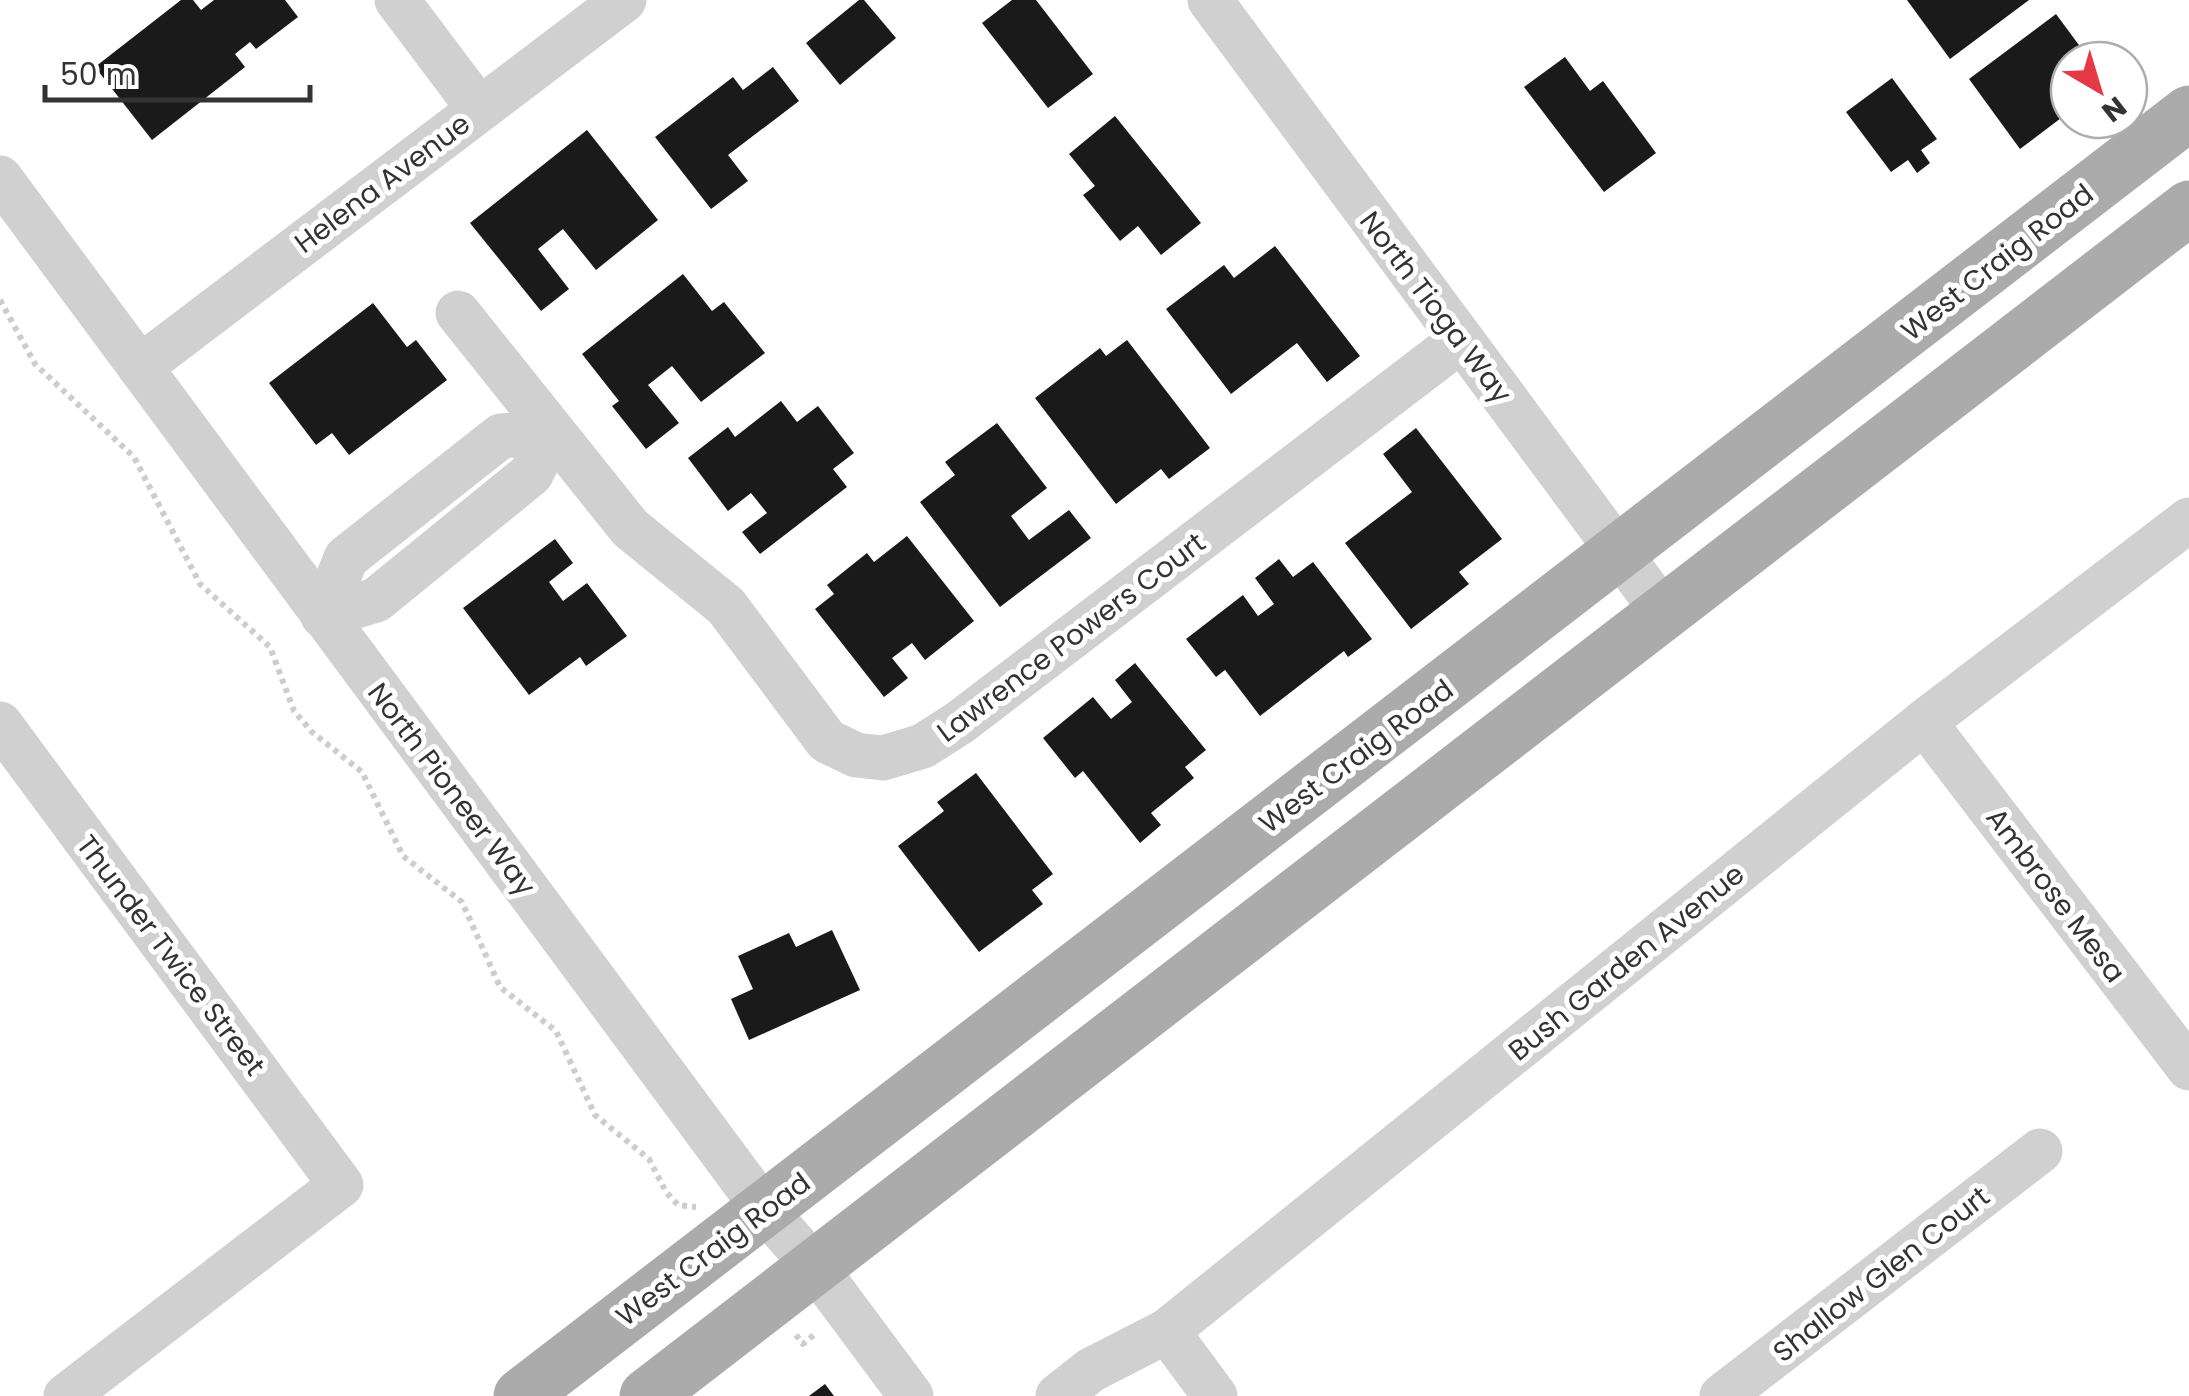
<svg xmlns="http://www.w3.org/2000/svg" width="2189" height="1396" font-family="Poppins,sans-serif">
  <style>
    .building { fill: #1a1a1a }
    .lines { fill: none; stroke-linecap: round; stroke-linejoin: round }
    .path { stroke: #cdcdcd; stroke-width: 6; stroke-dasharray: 5 5; stroke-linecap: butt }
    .minor { stroke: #d0d0d0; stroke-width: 45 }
    .major { stroke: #ababab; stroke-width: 55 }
    .labels { text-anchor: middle; stroke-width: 10; stroke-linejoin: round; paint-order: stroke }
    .street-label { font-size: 28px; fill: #333; stroke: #fff }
  </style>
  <rect width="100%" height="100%" fill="#fff"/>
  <g class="building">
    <path d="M181,0H193L201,10L214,0H285L298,17L256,49L250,42L235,54L245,67L152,140L95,67Z"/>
    <path d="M859,0H864L896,38L840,85L806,43Z"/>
    <path d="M1012,0H1036L1093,74L1048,108L982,23Z"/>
    <path d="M1907,0H2029L1950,59Z"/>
    <path d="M2056,14L2090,60H2069V112L2020,149L1969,79Z"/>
    <path d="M1565,57L1590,91L1603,81L1656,153L1604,192L1524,87Z"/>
    <path d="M773,67L799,101L728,155L748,181L711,209L655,137L733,77L743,90Z"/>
    <path d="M1892,78L1937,139L1921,150L1930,163L1917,173L1908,160L1891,172L1846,112Z"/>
    <path d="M1115,116L1201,223L1161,255L1138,226L1120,241L1083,195L1095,186L1069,154Z"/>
    <path d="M587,130L658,220L596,270L563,229L538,249L569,289L541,311L470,223Z"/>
    <path d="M1275,246L1360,356L1327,382L1297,343L1231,394L1166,309L1224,265L1234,278Z"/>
    <path d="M683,274L712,311L724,302L765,353L701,402L672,366L648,385L679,423L646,449L612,406L619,401L582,354Z"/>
    <path d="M373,303L407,347L416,340L447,380L349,455L332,433L316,445L269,383Z"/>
    <path d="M1127,340L1210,448L1169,479L1161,469L1116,504L1035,398L1100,348L1106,356Z"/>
    <path d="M781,401L797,422L818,406L854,453L833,469L847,487L760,554L742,532L767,513L751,493L728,511L688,458L728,427L735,437Z"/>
    <path d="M997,423L1047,488L1011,516L1029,540L1069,510L1091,538L1000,607L920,502L955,475L945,462Z"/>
    <path d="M1416,428L1502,539L1459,572L1469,584L1411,629L1345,543L1412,492L1383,454Z"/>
    <path d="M907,536L974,621L925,660L912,643L892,658L908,678L884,697L815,609L834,594L827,585L867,553L874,562Z"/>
    <path d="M555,539L573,563L549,582L563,601L587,583L627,636L586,666L580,657L529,695L463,608Z"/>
    <path d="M1279,559L1293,577L1313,562L1372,639L1348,657L1344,651L1260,716L1225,670L1216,677L1186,639L1243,595L1258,616L1274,604L1255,578Z"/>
    <path d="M1135,663L1206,750L1185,767L1194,778L1151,813L1161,825L1140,843L1083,771L1075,778L1043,738L1093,697L1111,719L1132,702L1115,680Z"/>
    <path d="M976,773L1053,874L1032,890L1043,904L979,952L898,846L944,811L937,802Z"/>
    <path d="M832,930L860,990L749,1040L731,999L753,989L738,956L789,933L796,947Z"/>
    <path d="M825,1384L834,1396H809Z"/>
  </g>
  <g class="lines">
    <g class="path">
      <path d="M0,300L35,364L134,457L200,584L270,647L294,711L312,732L362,772L403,856L462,902L500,987L556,1031L595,1115L649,1159L666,1192L678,1205L696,1207"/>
      <path d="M796,1335L803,1344L815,1334"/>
    </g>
    <g class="minor">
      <path d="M397,0L479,109"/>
      <path d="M1210,0L1664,613"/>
      <path d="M0,178L764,1209L815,1267L911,1396"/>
      <path d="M458,313L630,528L726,606L827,741L856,755L883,758L923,746L959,723L1461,340"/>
      <path d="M140,367L624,0"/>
      <path d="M552,432L531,474L376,600L323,616L346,558L501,436Z"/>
      <path d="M1924,722L2189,1068"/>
      <path d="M0,724L341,1185L66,1396"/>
      <path d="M1167,1331L1215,1396"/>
      <path d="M1058,1396L1091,1370L1167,1331L1924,722L2189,520"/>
      <path d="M1722,1396L2040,1151"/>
    </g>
    <g class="major">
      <path d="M521,1396L2189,113"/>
      <path d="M647,1396L2189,208"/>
    </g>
  </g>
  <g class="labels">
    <g class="street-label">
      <text transform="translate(382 183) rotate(-37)" y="10">Helena Avenue</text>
      <text transform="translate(1997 262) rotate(-38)" y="10">West Craig Road</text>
      <text transform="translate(1436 307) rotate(53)" y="10">North Tioga Way</text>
      <text transform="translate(1071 637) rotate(-37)" y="10">Lawrence Powers Court</text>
      <text transform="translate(1356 756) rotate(-37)" y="10">West Craig Road</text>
      <text transform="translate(452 789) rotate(53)" y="10">North Pioneer Way</text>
      <text transform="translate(2056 895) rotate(53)" y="10">Ambrose Mesa</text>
      <text transform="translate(171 955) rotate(53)" y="10">Thunder Twice Street</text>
      <text transform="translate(1626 962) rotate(-39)" y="10">Bush Garden Avenue</text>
      <text transform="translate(713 1249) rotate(-37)" y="10">West Craig Road</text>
      <text transform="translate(1881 1274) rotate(-38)" y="10">Shallow Glen Court</text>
    </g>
  </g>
  <g transform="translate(2099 90) rotate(142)"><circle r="48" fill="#ffffff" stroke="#adadad" stroke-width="2.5"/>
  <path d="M0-8L18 38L0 25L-18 38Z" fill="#e63946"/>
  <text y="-15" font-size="28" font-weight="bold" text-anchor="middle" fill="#333333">N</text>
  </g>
  <path d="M45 85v15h265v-15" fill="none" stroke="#333333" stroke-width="5"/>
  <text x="60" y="85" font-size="30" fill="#333333" stroke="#ffffff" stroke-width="8" paint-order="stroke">50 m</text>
</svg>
